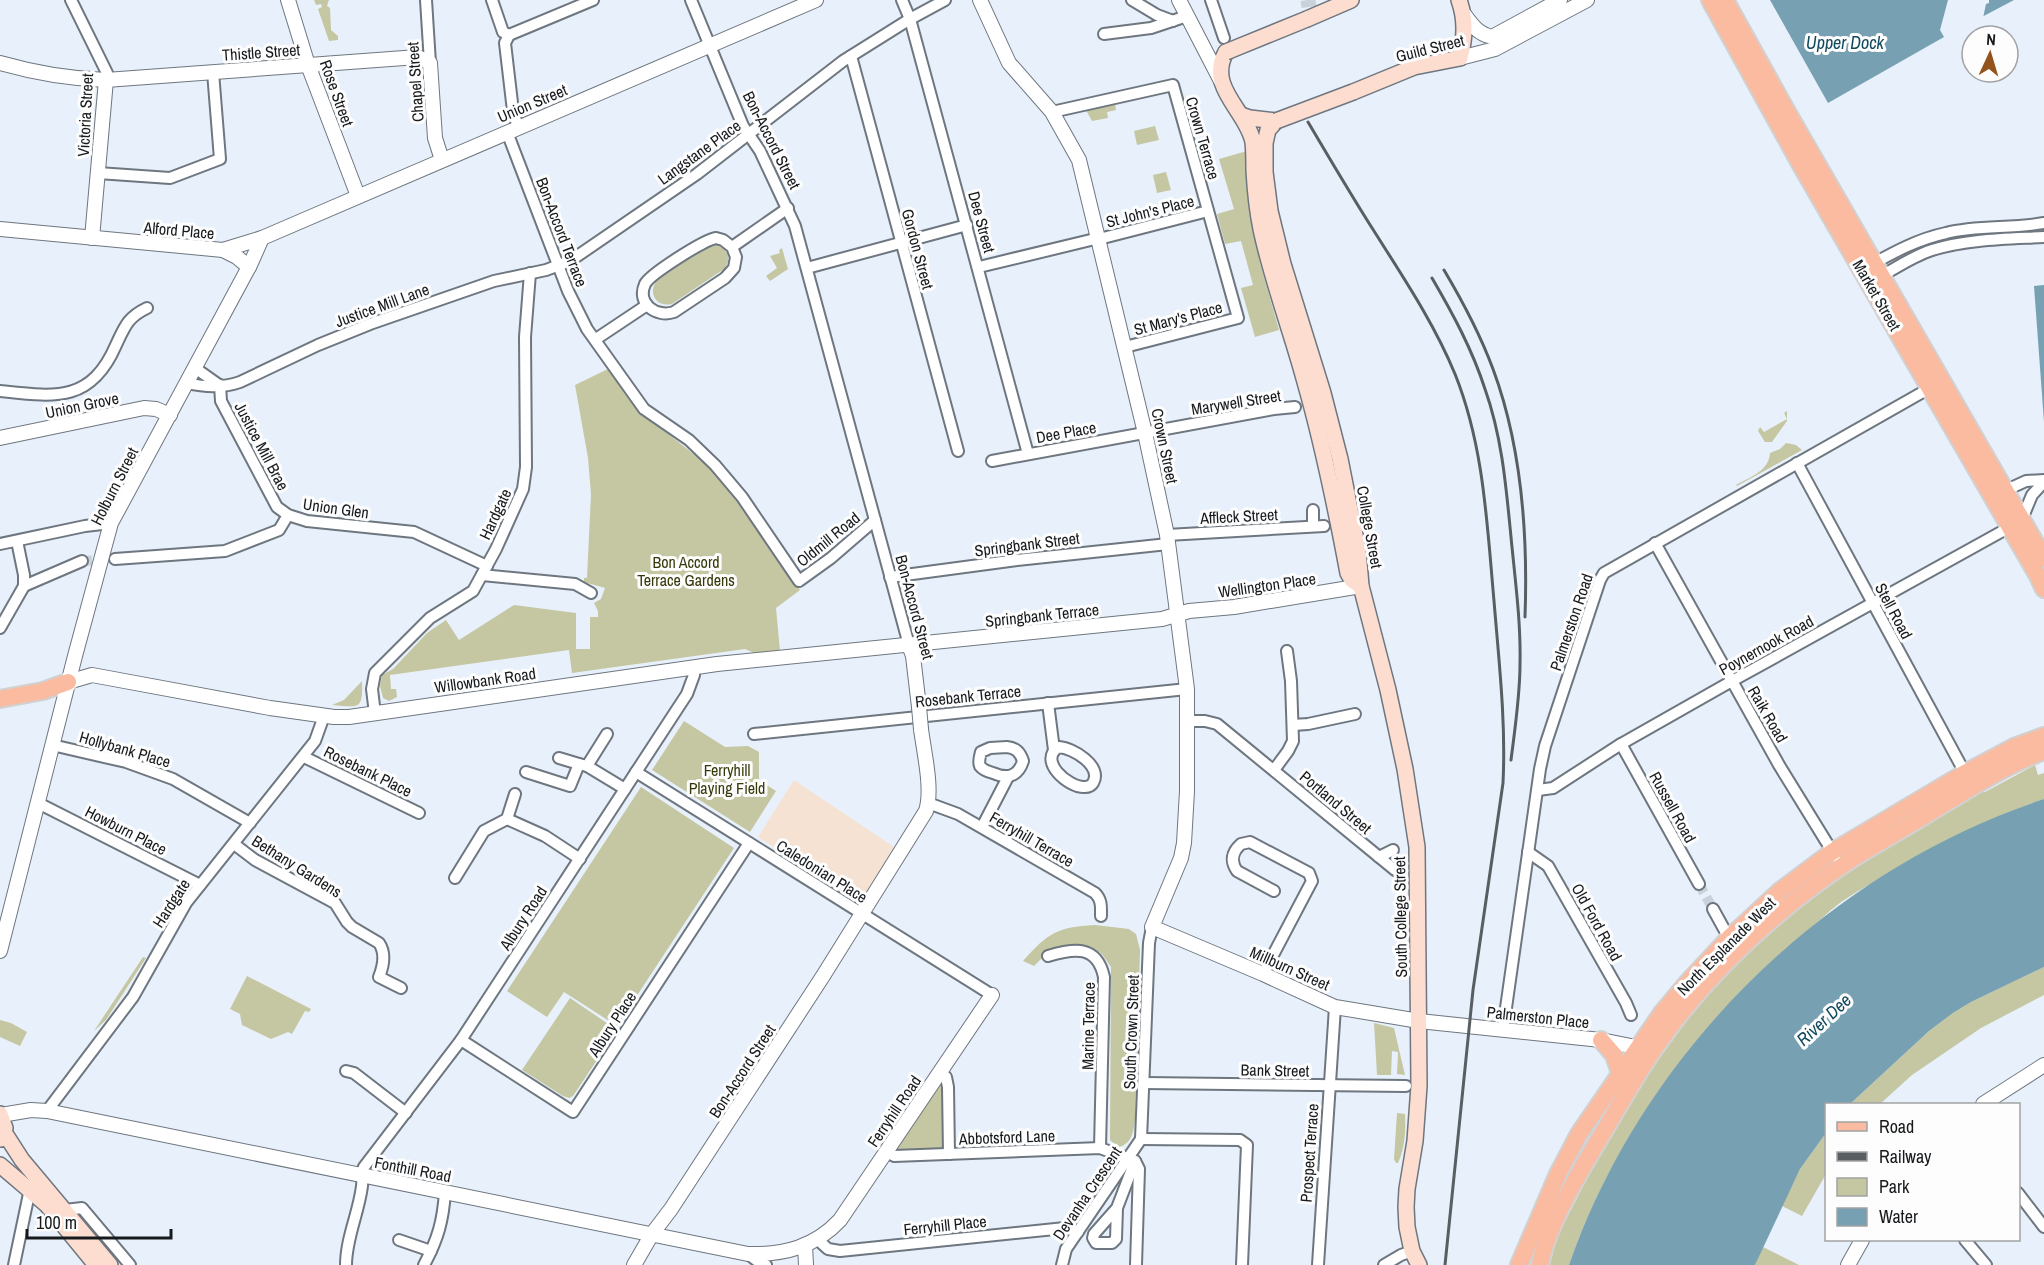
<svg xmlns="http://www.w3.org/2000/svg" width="2044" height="1265" font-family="'Archivo Narrow',sans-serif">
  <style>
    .education { fill: #f5e2d2 }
    .green { fill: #c4c7a1 }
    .water { fill: #77a1b2 }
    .pier { fill: #e8f1fb }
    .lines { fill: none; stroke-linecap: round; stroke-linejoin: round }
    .minor-tunnel { stroke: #c9d1da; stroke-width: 10; stroke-dasharray: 10 5; stroke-linecap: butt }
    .secondary-tunnel { stroke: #c9d1da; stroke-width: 15; stroke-dasharray: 15 8; stroke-linecap: butt }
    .minor-casing { stroke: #6e767f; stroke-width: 14 }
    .tertiary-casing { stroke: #6e767f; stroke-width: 16 }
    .secondary-casing { stroke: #6e767f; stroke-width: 18 }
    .primary-casing { stroke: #d1d1d2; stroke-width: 20 }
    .minor { stroke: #fff; stroke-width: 10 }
    .tertiary { stroke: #fff; stroke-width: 14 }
    .secondary { stroke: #fdddd0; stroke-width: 15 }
    .primary { stroke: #fabba1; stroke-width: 16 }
    .rail { stroke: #595e63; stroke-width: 3 }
    .tertiary-bridge-casing { stroke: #6e767f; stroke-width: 16; stroke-linecap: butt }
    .secondary-bridge-casing { stroke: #6e767f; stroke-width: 18; stroke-linecap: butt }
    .tertiary-bridge { stroke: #fff; stroke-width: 14 }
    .secondary-bridge { stroke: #fdddd0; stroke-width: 15 }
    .labels { text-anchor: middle; stroke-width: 6; stroke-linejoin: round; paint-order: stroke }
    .street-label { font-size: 16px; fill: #171a1d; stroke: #fdfdfd }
    .park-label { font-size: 16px; fill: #383909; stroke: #fdfdfd }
    .water-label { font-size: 18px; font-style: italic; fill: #104a5e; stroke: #fdfdfd }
  </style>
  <rect width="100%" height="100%" fill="#e8f1fb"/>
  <path class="education" d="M794,780L894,847L860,902L758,837Z"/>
  <g class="green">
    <path d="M314,0H329L327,6L330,8L331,30L338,36V40L329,41L318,9L322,7L321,4L316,5Z"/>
    <path d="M1115,104L1116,110L1107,112L1108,118L1092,121L1086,110Z"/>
    <path d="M1155,126L1159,140L1137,145L1134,131Z"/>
    <path d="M1247,151L1260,263L1279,330L1255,337L1241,288L1253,285L1241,241L1225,244L1217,214L1234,209L1219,159Z"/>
    <path d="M1166,172L1171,190L1157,193L1153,175Z"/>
    <path d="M716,245C728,249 732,259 724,269L672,304C655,308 647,291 658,279L706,248Z"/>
    <path d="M782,248L788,269L770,281L766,276L777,268L770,256L780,253L779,250Z"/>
    <path d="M610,368L624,393L638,410L701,460L722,481L800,590L776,608L780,651L754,653L745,649L572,673L569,650L390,675L391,689H396L397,697L389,701L383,698L380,686L382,675L393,669L427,633L446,620L459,640L514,605L576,613V649H590V617H598V611L594,603L601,599L605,588L584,582V578H587L591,494L588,458L575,385Z"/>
    <path d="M1787,411V421L1772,442H1765L1758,431L1760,427L1764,432L1787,419L1784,413Z"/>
    <path d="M1786,443L1796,445L1802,450L1737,486L1736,485C1750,477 1769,471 1770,453L1780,449Z"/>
    <path d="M362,681C363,711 359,707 332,705L344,700Z"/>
    <path d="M684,721L725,747L748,746L759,752V780L776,791L750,832L652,770Z"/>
    <path d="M2035,765L2038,775L2044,773V799C2009,811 1978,828 1945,845C1910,863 1874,880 1841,902C1827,913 1813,926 1799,938C1696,1025 1614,1137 1569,1265H1550L1556,1239L1590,1173L1651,1070L1715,982L1746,951L1832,879L1979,791L1985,792Z"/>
    <path d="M641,787L734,848L617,1026L564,992L547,1017L507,991Z"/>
    <path d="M1095,925L1129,929L1136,934L1140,950L1135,1119C1134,1130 1132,1145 1118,1147L1110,1140L1111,967L1102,954L1090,946H1068L1049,951L1034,966L1023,961C1048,933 1057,927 1095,925Z"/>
    <path d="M143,957L146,958L106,1020L94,1031Z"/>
    <path d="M2044,967V995L1981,1028L1912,1075L1880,1104H1850L1929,1031L1953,1013L1971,1002Z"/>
    <path d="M247,976L311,1009L309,1012L305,1011L292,1034L288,1032L271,1039L242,1025L240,1014L230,1009Z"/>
    <path d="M570,998L617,1030L573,1096L569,1098L563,1096L522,1070Z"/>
    <path d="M0,1020L11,1023L27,1032L20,1046L0,1037Z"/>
    <path d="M1374,1023L1394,1028L1405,1075L1397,1074L1398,1052L1392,1051L1391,1075H1377Z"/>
    <path d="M940,1073L946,1077L949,1154L887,1152Z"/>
    <path d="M1397,1113L1405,1114C1406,1130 1405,1148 1398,1163H1396L1394,1159Z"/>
    <path d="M1826,1133V1174L1802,1216L1782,1206L1800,1169Z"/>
    <path d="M1763,1247L1799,1265H1755Z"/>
  </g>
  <g class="water">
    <path d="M1770,0H2014L1944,37L1828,103Z"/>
    <path d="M2044,285V422L2034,286Z"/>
    <path d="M2044,799V967L1971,1002L1953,1013L1929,1031L1850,1104H1826V1133L1800,1169L1755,1265H1569C1644,1050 1827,871 2044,799Z"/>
  </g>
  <path class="pier" d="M1948,0H1989V3L1986,4L1983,18L1947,37H1944L1940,30Z"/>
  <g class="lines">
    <g class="minor-tunnel">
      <path d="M82,561L115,559"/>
      <path d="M1699,884L1713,909"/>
    </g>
    <path class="secondary-tunnel" d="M1308,0L1309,7"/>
    <g class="minor-casing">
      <g id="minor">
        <path d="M71,0L107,73L106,80"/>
        <path d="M426,0L430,63"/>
        <path d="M492,0L503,32L509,35"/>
        <path d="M691,0L743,126L760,151L795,226L909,645"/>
        <path d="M902,0L910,19L1028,454"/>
        <path d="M1132,0L1157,15L1173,21"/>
        <path d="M1211,0L1224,38"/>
        <path d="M1104,34L1151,28L1187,16"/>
        <path d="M509,35L505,43L513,111L518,127"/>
        <path d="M509,35L593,0"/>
        <path d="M851,56L958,451"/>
        <path d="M1052,112L1173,85L1238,318L1125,347"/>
        <path d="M507,132L568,291L587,329L644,409L689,440L715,465L742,497L799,581L831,558L875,520"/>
        <path d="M98,173L170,178L220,159L213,72"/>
        <path d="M716,238L723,240L732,247L736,257L734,268L725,278L674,312C657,318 636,304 645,284C650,274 704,240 716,238Z"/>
        <path d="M1099,239L1208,211"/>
        <path d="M732,247L788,208"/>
        <path d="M1869,266C1894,252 1918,239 1946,233C1977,225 2012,229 2044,223"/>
        <path d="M979,267L1099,238"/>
        <path d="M807,268L967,225"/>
        <path d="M1878,278C1896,268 1913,256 1932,250C1968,239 2007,239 2044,237"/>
        <path d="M596,339L647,305"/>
        <path d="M195,368L219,385"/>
        <path d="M187,383C204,387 223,388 240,382L318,345L370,324L494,281L546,270L570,261L697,174L843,61L910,19L945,0"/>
        <path d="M220,385L221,401L277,507L288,515L307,521L414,532L487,566"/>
        <path d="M0,391C55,397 91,403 116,345C125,326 128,317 147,308"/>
        <path d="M992,461L1274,409L1295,407"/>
        <path d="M1797,463L1965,773"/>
        <path d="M2002,492L2026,481L2044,480"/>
        <path d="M1313,510V526"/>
        <path d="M2022,519L2032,495L2044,482"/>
        <path d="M1167,535L1324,526"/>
        <path d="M1655,543L1779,765L1835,856"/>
        <path d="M0,544L85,526L111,523"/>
        <path d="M115,559L225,551L279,530L288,515"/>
        <path d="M482,575L575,584L591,593"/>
        <path d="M890,577L1017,560L1168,544"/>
        <path d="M24,586L82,561"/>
        <path d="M0,628L24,586V575L17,541"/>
        <path d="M1048,703L1054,750"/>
        <path d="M375,714L372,689L375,673L430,618L473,591L496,549L523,489L526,467L525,337L530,273"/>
        <path d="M1188,721H1205L1217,724L1395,870"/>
        <path d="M1293,725L1308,724L1355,714"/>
        <path d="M754,734L1187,689"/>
        <path d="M1621,744L1699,884"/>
        <path d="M52,745L126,762L173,779L250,823"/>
        <path d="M1007,747C1016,748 1020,752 1023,761C1018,777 1007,779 993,773C989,772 983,770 980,766C978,762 980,756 981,752L990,748Z"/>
        <path d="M1059,747C1073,748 1103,766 1093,783C1091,786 1089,787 1085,787C1068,788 1037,760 1059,747Z"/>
        <path d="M304,757L419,813"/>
        <path d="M559,758L579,764"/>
        <path d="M587,766L607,734"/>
        <path d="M1274,770L1288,751L1293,741L1291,681L1287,651"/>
        <path d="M526,772L570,786L579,764L587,766L625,789"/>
        <path d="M636,772L992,995"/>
        <path d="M1538,790L1553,788L1621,744L1732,681L2010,527"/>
        <path d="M38,803L200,885"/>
        <path d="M928,803L958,814L1095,893C1102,900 1101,907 1101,916"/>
        <path d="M507,819L545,836L580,859"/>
        <path d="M982,827L1008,777"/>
        <path d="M234,844L255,860L335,903L347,922L352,927L379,943C386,953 383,967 379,977L401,988"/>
        <path d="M1528,852L1548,866L1626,1003L1631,1015"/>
        <path d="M1379,857L1393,850"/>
        <path d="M455,878L484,831L507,819L515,794"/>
        <path d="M1713,909L1729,938"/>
        <path d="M1048,956C1075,948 1097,945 1104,977L1100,1148"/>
        <path d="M1263,974L1312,881L1309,873L1250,842L1241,844C1232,852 1230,861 1237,871L1274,891"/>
        <path d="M1503,1029L1540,769L1545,746L1600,580L1604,573L1930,388L1934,387"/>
        <path d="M461,1040L573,1112L749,843"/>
        <path d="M346,1071L354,1073L406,1113"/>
        <path d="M940,1073L946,1077L948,1087L949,1154"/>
        <path d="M1144,1083L1406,1086"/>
        <path d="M47,1111L133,997L186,903L315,741L324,716"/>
        <path d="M1141,1139L1240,1140L1247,1145L1242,1265"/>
        <path d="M1141,1139L1149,943L1152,927"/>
        <path d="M887,1152L894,1156L1100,1148L1135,1161L1139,1169L1136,1265"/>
        <path d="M2018,1193L2044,1227"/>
        <path d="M1117,1208L1094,1234L1093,1238L1096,1243H1112L1116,1239L1117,1208L1135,1161"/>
        <path d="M65,1210L82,1208L130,1265"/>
        <path d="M399,1240L431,1251"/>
        <path d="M818,1240L828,1249L840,1251L1065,1228L1078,1232"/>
        <path d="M1965,1240L1986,1265"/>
        <path d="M748,1254L760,1263L766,1265"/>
        <path d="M14,1265L30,1189L32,1186"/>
        <path d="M346,1265C346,1238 359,1212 362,1186C363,1179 361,1173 364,1167L461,1040L687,694L694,675V668"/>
        <path d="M424,1265C438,1239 443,1221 445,1192"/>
        <path d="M1062,1265L1066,1249L1141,1139"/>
        <path d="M1318,1265L1335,1007"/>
        <path d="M1384,1265L1401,1255L1412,1251"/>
      </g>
    </g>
    <g class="tertiary-casing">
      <g id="tertiary">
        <path d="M288,0L308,65L358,196"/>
        <path d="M980,0L1009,63L1052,112L1079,160L1145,433L1167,535L1187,689V791L1184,843L1181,858L1152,927L1263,974L1335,1007L1419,1021L1601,1040L1646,1049"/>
        <path d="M1179,0L1221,81"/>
        <path d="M1464,14C1472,25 1478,34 1492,37L1560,0"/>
        <path d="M1460,58L1495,49L1587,0"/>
        <path d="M0,63C35,73 70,79 106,80L418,57L430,63L435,138L442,160"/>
        <path d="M0,229L223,250L262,238L816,0"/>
        <path d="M92,238L106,80"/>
        <path d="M223,250L237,257L249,267"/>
        <path d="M0,438L144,408L156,409L170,415"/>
        <path d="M909,645L913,656L919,707"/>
        <path d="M68,682L92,675L270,708L334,717H349L717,664L1162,619L1189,611L1234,607L1361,586"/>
        <path d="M0,951L75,656L111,523L250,265L262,238"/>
        <path d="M1983,1104L2044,1065"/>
        <path d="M1,1115L31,1110L47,1111L748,1254C784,1255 815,1247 840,1220L992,995"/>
        <path d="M805,1245L806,1265"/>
        <path d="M634,1265L652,1234L671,1209L823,976L926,811C933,789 924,753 921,729"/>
        <path d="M1848,1265L1862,1240"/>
      </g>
    </g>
    <g class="secondary-casing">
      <g id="secondary">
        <path d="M1307,19L1351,0"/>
        <path d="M1226,52C1206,87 1247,111 1253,142C1254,151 1254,161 1254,170C1255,189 1257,209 1261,229C1272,281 1291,330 1305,382C1323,445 1336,509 1348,573L1352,580L1361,586"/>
        <path d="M1353,92L1414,67L1460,58C1465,37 1466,20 1459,0"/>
        <path d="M1241,115L1250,118L1276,121"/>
        <path d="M1276,121L1268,130L1265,143V172L1270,211L1283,264L1323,393L1340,459L1358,550L1361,586L1388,690L1405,769L1417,847L1419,1086L1415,1141L1407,1189L1406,1207L1407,1227L1412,1251L1419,1265"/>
        <path d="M0,1114L5,1128L1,1139"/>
        <path d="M4,1132L22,1160L110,1265"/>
        <path d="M0,1165L47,1205L96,1265"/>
      </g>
    </g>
    <g class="primary-casing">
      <g id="primary">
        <path d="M1710,0L1802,167L2038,576L2044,589"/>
        <path d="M1725,0L1786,110L2044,558"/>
        <path d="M0,699L43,691L68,682"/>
        <path d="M1601,1040L1614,1055L1620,1073"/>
        <path d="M1519,1265L1558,1174L1579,1134L1662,1013L1688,982L1729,938L1780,891L1832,852L1965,773L2014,747L2044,736"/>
        <path d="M1540,1265C1546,1228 1580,1171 1600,1138C1623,1099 1645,1059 1673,1023C1721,961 1781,907 1846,863C1869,848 1893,835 1916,821C1958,796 1999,768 2044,751"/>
      </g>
    </g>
    <use href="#minor" class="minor"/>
    <use href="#tertiary" class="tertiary"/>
    <use href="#secondary" class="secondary"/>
    <use href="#primary" class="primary"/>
    <g class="rail">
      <path d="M1308,122C1330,159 1351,195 1374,231C1403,277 1434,323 1455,374C1484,446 1487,524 1494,601C1499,662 1506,722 1503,783L1473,990L1445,1265"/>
      <path d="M1444,270C1463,302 1480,334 1493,369C1522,447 1528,534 1525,617"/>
      <path d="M1432,278C1453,314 1472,349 1485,389C1502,437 1506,486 1511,537C1515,579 1521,622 1520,664C1520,696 1515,728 1511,760"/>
    </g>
    <g class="tertiary-bridge-casing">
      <path id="tertiary-bridge" d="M919,707L921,729"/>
    </g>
    <g class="secondary-bridge-casing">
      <g id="secondary-bridge">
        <path d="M1226,52L1307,19"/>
        <path d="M1276,121L1353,92"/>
      </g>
    </g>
    <use href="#tertiary-bridge" class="tertiary-bridge"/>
    <use href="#secondary-bridge" class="secondary-bridge"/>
  </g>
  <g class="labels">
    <g class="street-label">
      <text transform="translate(1430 48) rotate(-14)" y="6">Guild Street</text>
      <text transform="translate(261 52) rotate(-4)" y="6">Thistle Street</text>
      <text transform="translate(415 82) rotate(-94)" y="6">Chapel Street</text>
      <text transform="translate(337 93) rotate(70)" y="6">Rose Street</text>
      <text transform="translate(532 103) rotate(-23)" y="6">Union Street</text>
      <text transform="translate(85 115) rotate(-87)" y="6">Victoria Street</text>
      <text transform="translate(1203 138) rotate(74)" y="6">Crown Terrace</text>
      <text transform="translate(772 140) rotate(63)" y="6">Bon-Accord Street</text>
      <text transform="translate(699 152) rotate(-36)" y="6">Langstane Place</text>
      <text transform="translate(1150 211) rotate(-14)" y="6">St John's Place</text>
      <text transform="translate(982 222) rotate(75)" y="6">Dee Street</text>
      <text transform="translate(179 230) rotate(5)" y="6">Alford Place</text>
      <text transform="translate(562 232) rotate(69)" y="6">Bon-Accord Terrace</text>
      <text transform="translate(918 249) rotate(75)" y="6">Gordon Street</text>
      <text transform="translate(1877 295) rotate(60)" y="6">Market Street</text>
      <text transform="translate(382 305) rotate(-20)" y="6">Justice Mill Lane</text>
      <text transform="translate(1178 318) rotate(-15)" y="6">St Mary's Place</text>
      <text transform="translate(1236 402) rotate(-9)" y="6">Marywell Street</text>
      <text transform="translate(82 405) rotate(-12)" y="6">Union Grove</text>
      <text transform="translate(1066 432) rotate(-10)" y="6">Dee Place</text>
      <text transform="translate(262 446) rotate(62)" y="6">Justice Mill Brae</text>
      <text transform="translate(1165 446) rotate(78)" y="6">Crown Street</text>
      <text transform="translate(114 486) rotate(-63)" y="6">Holburn Street</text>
      <text transform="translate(336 508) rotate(8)" y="6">Union Glen</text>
      <text transform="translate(495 514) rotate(-65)" y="6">Hardgate</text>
      <text transform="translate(1239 516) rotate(-3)" y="6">Affleck Street</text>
      <text transform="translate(1370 527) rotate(80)" y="6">College Street</text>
      <text transform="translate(828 539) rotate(-39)" y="6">Oldmill Road</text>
      <text transform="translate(1027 544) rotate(-7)" y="6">Springbank Street</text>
      <text transform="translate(1267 585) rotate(-8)" y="6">Wellington Place</text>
      <text transform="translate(915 607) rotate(75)" y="6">Bon-Accord Street</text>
      <text transform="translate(1894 611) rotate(62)" y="6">Stell Road</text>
      <text transform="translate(1042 615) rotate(-6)" y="6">Springbank Terrace</text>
      <text transform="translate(1571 622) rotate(-71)" y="6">Palmerston Road</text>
      <text transform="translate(1766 645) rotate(-29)" y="6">Poynernook Road</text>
      <text transform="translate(485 680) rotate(-8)" y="6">Willowbank Road</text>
      <text transform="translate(968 696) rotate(-6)" y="6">Rosebank Terrace</text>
      <text transform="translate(1768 714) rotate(60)" y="6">Raik Road</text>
      <text transform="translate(125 749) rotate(16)" y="6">Hollybank Place</text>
      <text transform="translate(368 771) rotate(26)" y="6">Rosebank Place</text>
      <text transform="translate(1336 802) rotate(40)" y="6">Portland Street</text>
      <text transform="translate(1673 807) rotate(61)" y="6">Russell Road</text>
      <text transform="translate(126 830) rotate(27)" y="6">Howburn Place</text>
      <text transform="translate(1032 839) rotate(30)" y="6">Ferryhill Terrace</text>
      <text transform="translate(297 866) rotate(32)" y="6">Bethany Gardens</text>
      <text transform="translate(822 871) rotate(32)" y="6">Caledonian Place</text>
      <text transform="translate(171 903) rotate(-57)" y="6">Hardgate</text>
      <text transform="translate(1400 917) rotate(-91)" y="6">South College Street</text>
      <text transform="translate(523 918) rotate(-57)" y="6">Albury Road</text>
      <text transform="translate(1597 922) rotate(61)" y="6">Old Ford Road</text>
      <text transform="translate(1726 946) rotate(-45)" y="6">North Esplanade West</text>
      <text transform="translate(1290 968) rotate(24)" y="6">Millburn Street</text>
      <text transform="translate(1538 1017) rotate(6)" y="6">Palmerston Place</text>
      <text transform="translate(612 1024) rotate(-57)" y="6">Albury Place</text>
      <text transform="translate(1088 1026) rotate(-89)" y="6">Marine Terrace</text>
      <text transform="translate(1131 1032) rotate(-88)" y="6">South Crown Street</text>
      <text transform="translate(1275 1070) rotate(1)" y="6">Bank Street</text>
      <text transform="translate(742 1071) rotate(-57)" y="6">Bon-Accord Street</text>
      <text transform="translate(894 1111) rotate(-56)" y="6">Ferryhill Road</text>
      <text transform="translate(1007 1137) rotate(-2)" y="6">Abbotsford Lane</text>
      <text transform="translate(1309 1153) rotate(-86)" y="6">Prospect Terrace</text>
      <text transform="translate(413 1169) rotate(11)" y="6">Fonthill Road</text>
      <text transform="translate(1087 1193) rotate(-56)" y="6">Devanha Crescent</text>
      <text transform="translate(945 1225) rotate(-6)" y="6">Ferryhill Place</text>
    </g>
    <g class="park-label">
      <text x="686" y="568">Bon Accord<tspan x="686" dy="18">Terrace Gardens</tspan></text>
      <text x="727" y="776">Ferryhill<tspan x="727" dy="18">Playing Field</tspan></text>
    </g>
    <g class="water-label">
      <text x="1845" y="49">Upper Dock</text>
      <text transform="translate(1824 1020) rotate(-43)" y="6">River Dee</text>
    </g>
  </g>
  <rect x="1825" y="1103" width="195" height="138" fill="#fdfdfd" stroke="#a1a2a3" stroke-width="1.5"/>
  <rect x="1837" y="1122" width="30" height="9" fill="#fabba1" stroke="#a1a2a3" stroke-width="1.5"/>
  <text x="1879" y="1133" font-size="18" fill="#171a1d">Road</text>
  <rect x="1837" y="1152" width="30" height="9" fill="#595e63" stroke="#a1a2a3" stroke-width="1.5"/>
  <text x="1879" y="1163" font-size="18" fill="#171a1d">Railway</text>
  <rect x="1837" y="1178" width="30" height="18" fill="#c4c7a1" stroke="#a1a2a3" stroke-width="1.5"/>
  <text x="1879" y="1193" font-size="18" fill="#171a1d">Park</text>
  <rect x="1837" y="1208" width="30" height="18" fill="#77a1b2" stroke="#a1a2a3" stroke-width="1.5"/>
  <text x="1879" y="1223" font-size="18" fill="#171a1d">Water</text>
  <g transform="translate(1990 54) rotate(4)"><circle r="28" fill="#fdfdfd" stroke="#a1a2a3" stroke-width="1.5"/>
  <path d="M0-4.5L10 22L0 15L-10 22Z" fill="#93531c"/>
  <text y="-9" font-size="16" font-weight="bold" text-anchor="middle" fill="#171a1d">N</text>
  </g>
  <path d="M27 1229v9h144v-9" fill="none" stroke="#171a1d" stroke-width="3"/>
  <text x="36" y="1229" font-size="18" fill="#171a1d" stroke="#fdfdfd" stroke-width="4.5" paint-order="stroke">100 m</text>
</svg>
